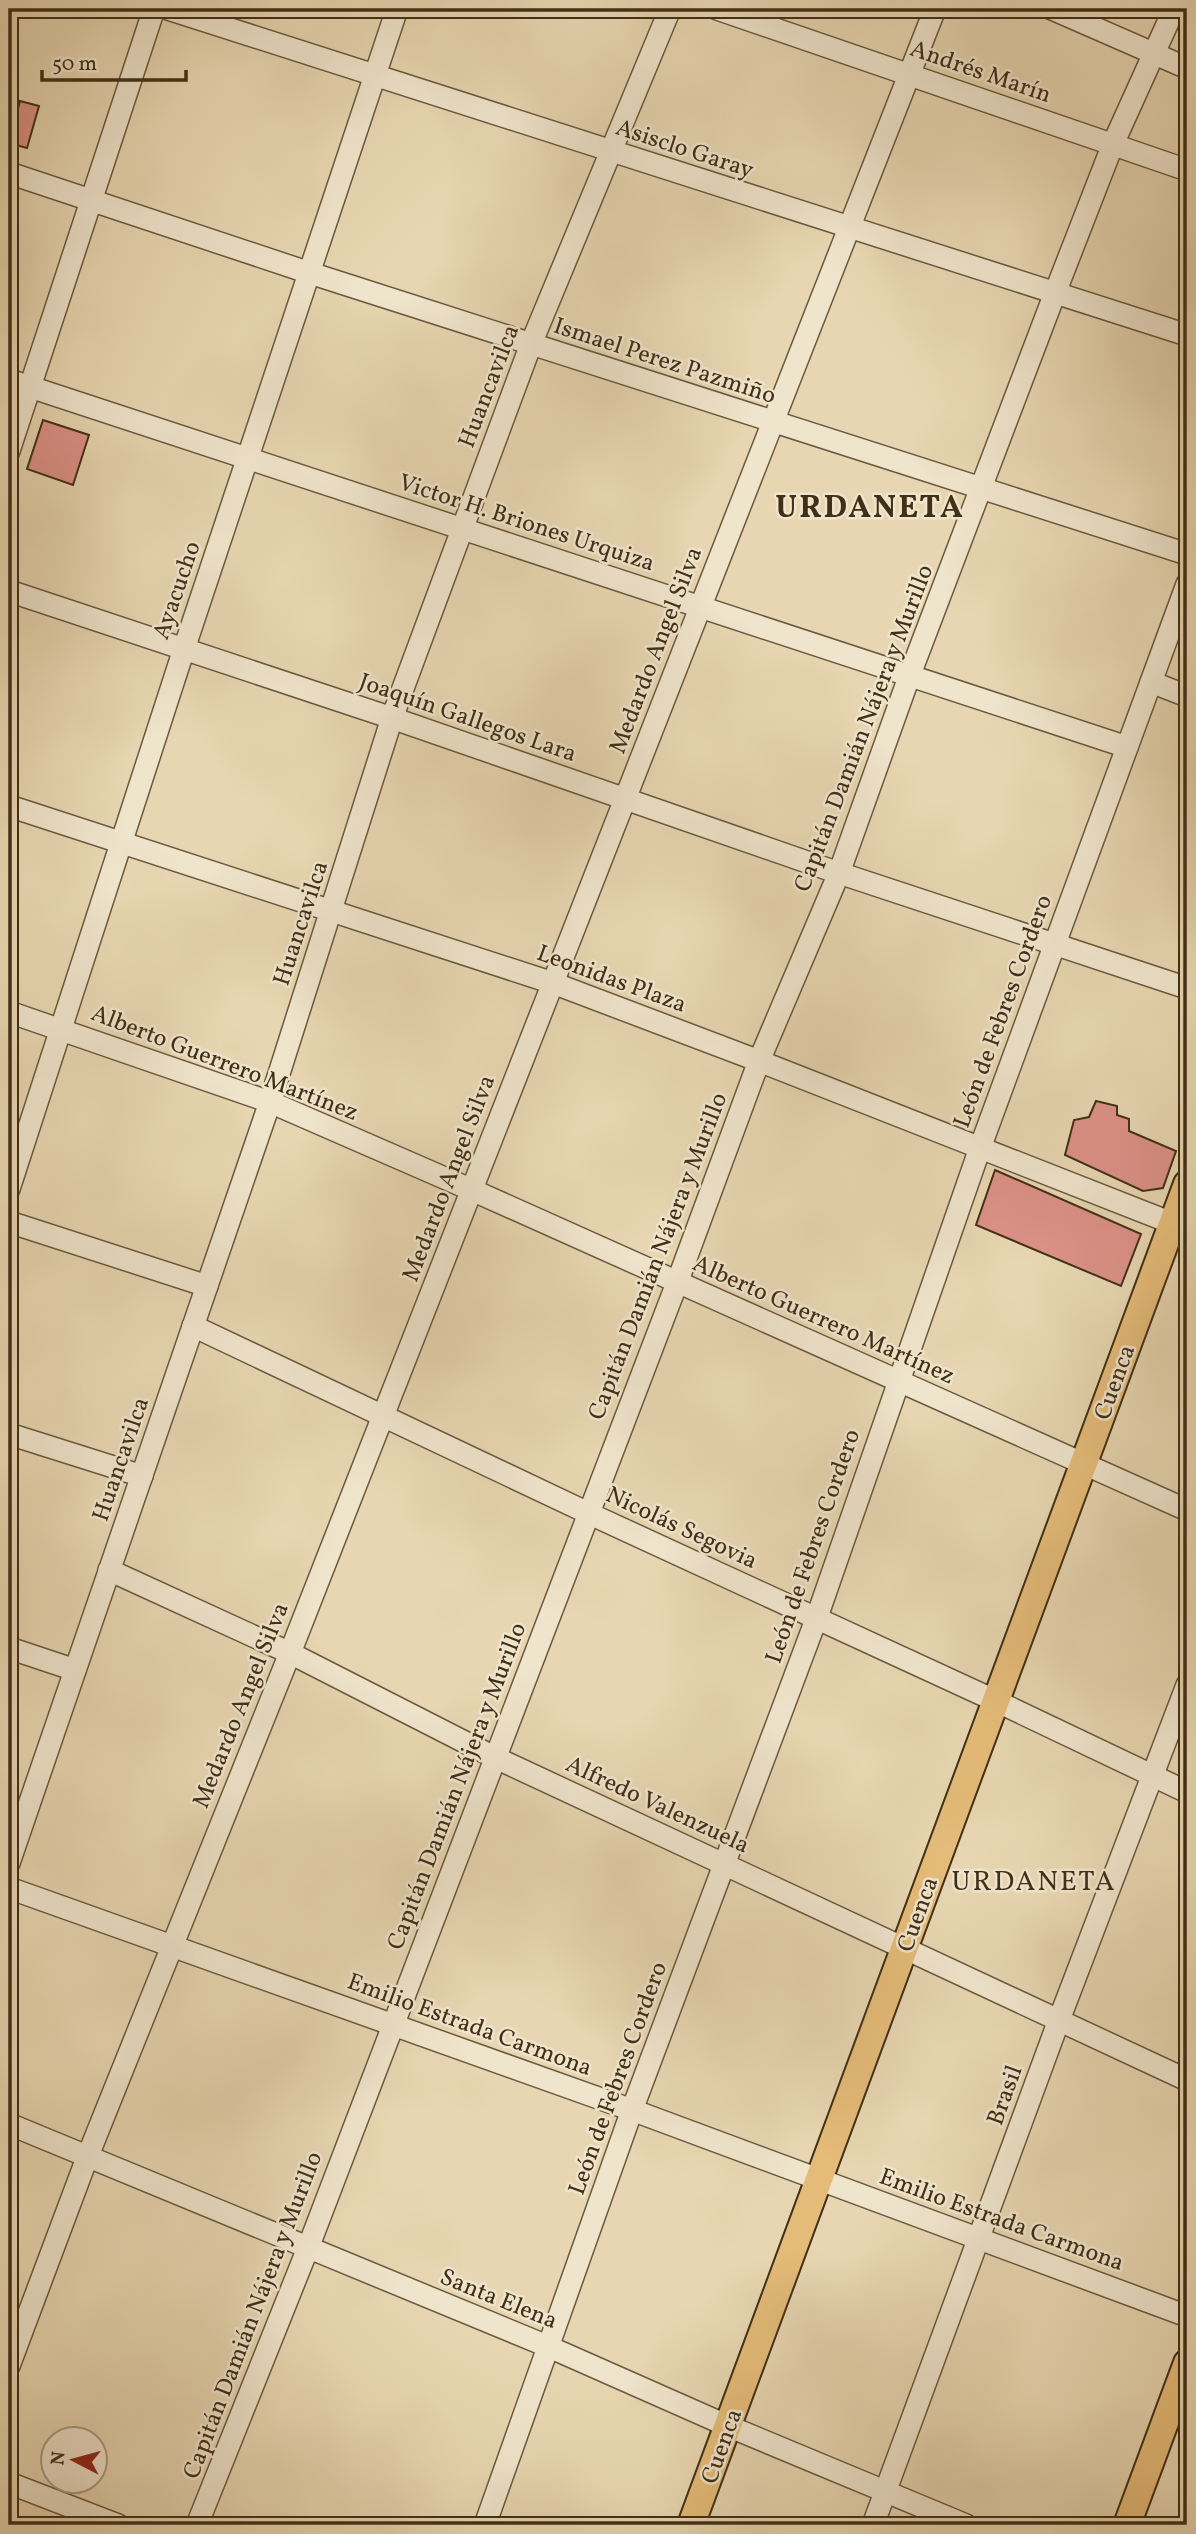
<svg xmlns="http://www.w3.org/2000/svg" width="1196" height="2534" font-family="Vollkorn,serif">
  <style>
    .building { fill: #dc9187; stroke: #412f17; stroke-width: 2 }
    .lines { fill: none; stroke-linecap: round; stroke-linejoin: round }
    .minor-casing { stroke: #6a593e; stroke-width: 24 }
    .major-casing { stroke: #412f17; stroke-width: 30 }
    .minor { stroke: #efe4cc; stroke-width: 21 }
    .major { stroke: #e4bb78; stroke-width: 26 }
    .labels { text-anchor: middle; stroke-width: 5; stroke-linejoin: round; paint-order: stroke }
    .street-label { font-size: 24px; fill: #412f17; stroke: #efe4cc }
    .quarter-label { font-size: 28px; letter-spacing: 2px; fill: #412f17; stroke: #efe4cc }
    .district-label { font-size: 32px; font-weight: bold; letter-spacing: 2px; fill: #412f17; stroke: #efe4cc }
  </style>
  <rect width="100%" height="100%" fill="#e7d6b1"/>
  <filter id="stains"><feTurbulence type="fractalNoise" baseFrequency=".00286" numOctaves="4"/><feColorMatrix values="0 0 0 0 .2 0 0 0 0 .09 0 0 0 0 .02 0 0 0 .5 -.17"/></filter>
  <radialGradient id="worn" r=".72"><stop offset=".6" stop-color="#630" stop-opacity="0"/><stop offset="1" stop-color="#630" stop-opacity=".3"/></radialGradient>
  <g class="building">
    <path d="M20,101L39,106L27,148L9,143Z"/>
    <path d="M43,420L89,435L73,485L27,469Z"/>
    <path d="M1096,1101L1117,1106V1115L1129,1119V1131L1176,1151L1163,1188L1143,1191L1065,1155L1074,1120L1089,1117Z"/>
    <path d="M995,1170L1141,1234L1121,1286L976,1225Z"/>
  </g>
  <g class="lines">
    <g class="minor-casing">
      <g id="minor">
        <path d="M168,9L1187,335"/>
        <path d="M717,9L1187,170"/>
        <path d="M1052,9L1187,68"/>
        <path d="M9,173L310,273L1187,554"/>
        <path d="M9,380L1127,747"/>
        <path d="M9,451L154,9"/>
        <path d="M9,591L392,718L833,871L1187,988"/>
        <path d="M1151,682L1187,696"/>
        <path d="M9,806L553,983L759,1061L1187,1229"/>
        <path d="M9,1012L270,1102L472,1190L1187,1510"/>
        <path d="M9,1189L184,649L397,9"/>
        <path d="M9,1222L207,1286"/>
        <path d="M193,1326L588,1513L996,1701L1187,1792"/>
        <path d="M9,1434L142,1476"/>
        <path d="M109,1570L290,1653L496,1758L1187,2080"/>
        <path d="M9,1648L75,1670"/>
        <path d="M9,1863L270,1102L392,718L531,344L670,9"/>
        <path d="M9,1888L632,2110L1187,2316"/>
        <path d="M9,2124L547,2346L728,2426L966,2525"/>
        <path d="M9,2366L87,2158L290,1653L935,9"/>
        <path d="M9,2483L118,2525"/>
        <path d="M197,2525L308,2248L677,1283L759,1061L839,873L909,677L1055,293L1113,144L1174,9"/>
        <path d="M485,2525L632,2110L817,1617L980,1148L1187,584"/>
        <path d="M873,2525L1059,2020L1187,1685"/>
      </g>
    </g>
    <g class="major-casing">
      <g id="major">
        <path d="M691,2525L1187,1184"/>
        <path d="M1127,2525L1187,2363"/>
      </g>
    </g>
    <use href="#minor" class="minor"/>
    <use href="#major" class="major"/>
  </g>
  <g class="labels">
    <g class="street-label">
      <text transform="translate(981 71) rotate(19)" y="8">Andrés Marín</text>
      <text transform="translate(685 148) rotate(18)" y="8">Asisclo Garay</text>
      <text transform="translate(665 360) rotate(18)" y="8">Ismael Perez Pazmiño</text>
      <text transform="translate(488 386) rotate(-69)" y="8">Huancavilca</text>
      <text transform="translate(527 522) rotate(18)" y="8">Victor H. Briones Urquiza</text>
      <text transform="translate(176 590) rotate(-71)" y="8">Ayacucho</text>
      <text transform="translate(655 650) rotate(-69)" y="8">Medardo Angel Silva</text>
      <text transform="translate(468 717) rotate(19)" y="8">Joaquín Gallegos Lara</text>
      <text transform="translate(863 728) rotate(-69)" y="8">Capitán Damián Nájera y Murillo</text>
      <text transform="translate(300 923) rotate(-72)" y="8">Huancavilca</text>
      <text transform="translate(612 978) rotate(20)" y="8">Leonidas Plaza</text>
      <text transform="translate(1002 1011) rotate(-70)" y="8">León de Febres Cordero</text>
      <text transform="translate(225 1062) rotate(21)" y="8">Alberto Guerrero Martínez</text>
      <text transform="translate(448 1178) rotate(-69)" y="8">Medardo Angel Silva</text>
      <text transform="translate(657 1256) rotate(-69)" y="8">Capitán Damián Nájera y Murillo</text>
      <text transform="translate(824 1319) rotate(24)" y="8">Alberto Guerrero Martínez</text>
      <text transform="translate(1114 1382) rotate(-70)" y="8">Cuenca</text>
      <text transform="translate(120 1459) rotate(-71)" y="8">Huancavilca</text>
      <text transform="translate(682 1527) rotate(25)" y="8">Nicolás Segovia</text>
      <text transform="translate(812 1546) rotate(-71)" y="8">León de Febres Cordero</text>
      <text transform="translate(240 1705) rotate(-68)" y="8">Medardo Angel Silva</text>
      <text transform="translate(456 1786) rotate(-69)" y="8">Capitán Damián Nájera y Murillo</text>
      <text transform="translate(658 1804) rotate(25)" y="8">Alfredo Valenzuela</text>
      <text transform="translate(917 1914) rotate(-70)" y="8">Cuenca</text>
      <text transform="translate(470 2024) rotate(20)" y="8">Emilio Estrada Carmona</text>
      <text transform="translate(617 2078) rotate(-70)" y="8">León de Febres Cordero</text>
      <text transform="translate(1004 2095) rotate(-70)" y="8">Brasil</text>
      <text transform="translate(1002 2219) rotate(20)" y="8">Emilio Estrada Carmona</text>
      <text transform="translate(499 2298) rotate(22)" y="8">Santa Elena</text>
      <text transform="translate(252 2315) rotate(-69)" y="8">Capitán Damián Nájera y Murillo</text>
      <text transform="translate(721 2446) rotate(-70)" y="8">Cuenca</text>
    </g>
    <g class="quarter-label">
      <text x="1034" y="1890">URDANETA</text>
    </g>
    <g class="district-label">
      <text x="870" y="517">URDANETA</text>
    </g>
  </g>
  <rect width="1196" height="2534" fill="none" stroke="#e7d6b1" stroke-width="35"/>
  <rect x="10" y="10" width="1175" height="2513" fill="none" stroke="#412f17" stroke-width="3.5"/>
  <rect x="18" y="18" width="1161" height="2499" fill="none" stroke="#412f17" stroke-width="2"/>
  <g transform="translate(74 2460) rotate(276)"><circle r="33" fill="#efe4cc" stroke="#a99c84" stroke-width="2"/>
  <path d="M0-5L12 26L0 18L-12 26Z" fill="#8f2418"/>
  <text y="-10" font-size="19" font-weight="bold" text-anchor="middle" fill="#412f17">N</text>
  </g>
  <path d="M42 70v10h144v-10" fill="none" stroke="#412f17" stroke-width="3.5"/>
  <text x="52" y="70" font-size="21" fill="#412f17" stroke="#efe4cc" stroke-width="5" paint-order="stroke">50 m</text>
  <rect width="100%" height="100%" filter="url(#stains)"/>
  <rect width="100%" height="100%" fill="url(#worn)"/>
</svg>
